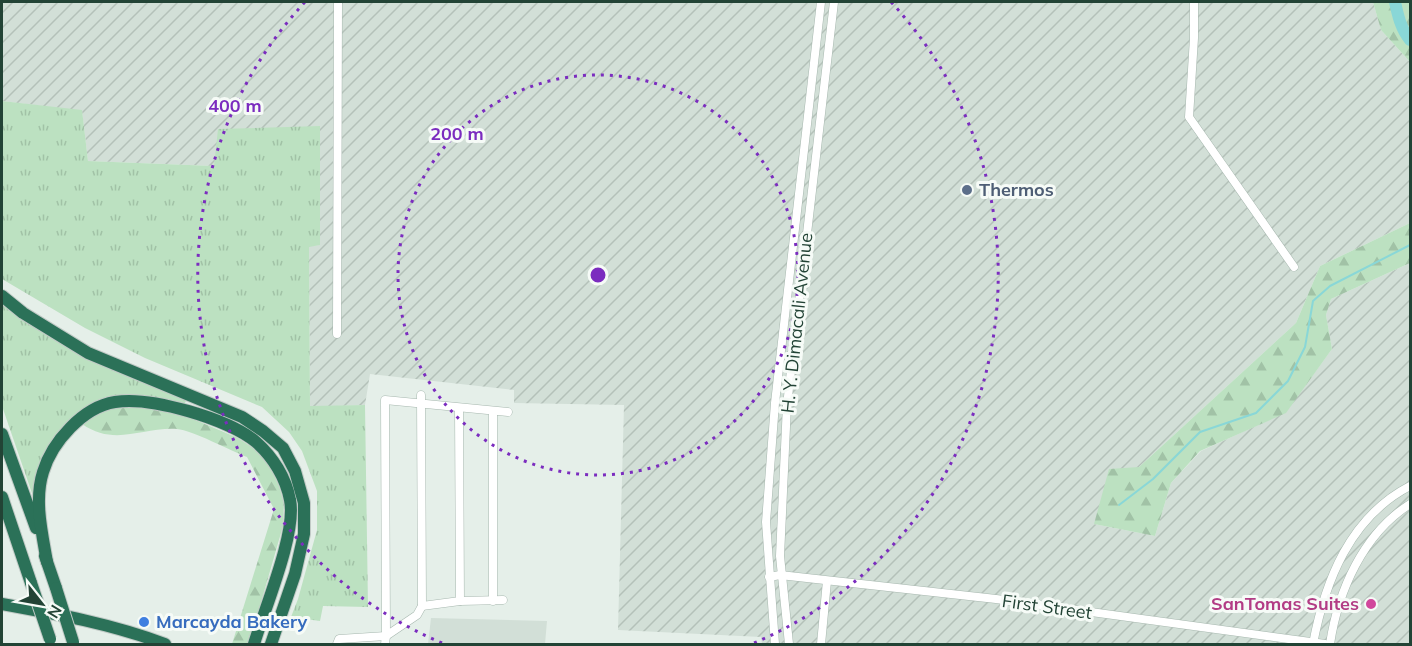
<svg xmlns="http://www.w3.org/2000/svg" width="1412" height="646" font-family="Mulish,sans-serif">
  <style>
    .built { fill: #d2dfd7 }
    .industrial { fill: url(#industrial-furrows) }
    .grass { fill: url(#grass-tufts) }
    .forest { fill: url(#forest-firs) }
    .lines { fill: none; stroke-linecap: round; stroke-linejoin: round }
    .stream { stroke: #89d7d7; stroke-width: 2 }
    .river { stroke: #89d7d7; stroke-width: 12 }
    .minor-casing { stroke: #a7b8af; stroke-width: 9 }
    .highway-casing { stroke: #c1cac6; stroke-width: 14 }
    .minor { stroke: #fff; stroke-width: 8 }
    .highway { stroke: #2b7158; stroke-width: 12 }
    .highway-bridge-casing { stroke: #c1cac6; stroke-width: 14; stroke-linecap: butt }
    .highway-bridge { stroke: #2b7158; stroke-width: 12 }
    .ring { fill: none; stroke: #7b2cbf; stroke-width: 3; stroke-dasharray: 3 6 }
    .service-dot { fill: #5c6f8a; stroke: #f6fbf7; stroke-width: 2 }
    .hotel-dot { fill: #d1479c; stroke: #f6fbf7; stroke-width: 2 }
    .shop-dot { fill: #3f7fe0; stroke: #f6fbf7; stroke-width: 2 }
    .labels { text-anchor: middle; stroke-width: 6; stroke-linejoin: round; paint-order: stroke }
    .service-label { font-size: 18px; font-weight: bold; fill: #4e5e75; stroke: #f6fbf7; text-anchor: start }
    .street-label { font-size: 18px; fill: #224335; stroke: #f6fbf7 }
    .hotel-label { font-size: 18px; font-weight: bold; fill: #b23c85; stroke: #f6fbf7; text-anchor: end }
    .shop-label { font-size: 18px; font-weight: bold; fill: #366cbe; stroke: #f6fbf7; text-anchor: start }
    .centre { fill: #7b2cbf; stroke: #f6fbf7; stroke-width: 3 }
    .ring-label { font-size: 18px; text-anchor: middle; font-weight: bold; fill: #7b2cbf; stroke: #f6fbf7; stroke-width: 6; stroke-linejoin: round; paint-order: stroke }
  </style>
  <defs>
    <pattern id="industrial-furrows" width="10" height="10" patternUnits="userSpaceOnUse" patternTransform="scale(1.5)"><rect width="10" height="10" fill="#d2dfd7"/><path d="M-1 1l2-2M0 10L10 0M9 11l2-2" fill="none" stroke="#b4c1b9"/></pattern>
    <pattern id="grass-tufts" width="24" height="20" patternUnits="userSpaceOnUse" patternTransform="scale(1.5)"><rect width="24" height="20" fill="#bce1c1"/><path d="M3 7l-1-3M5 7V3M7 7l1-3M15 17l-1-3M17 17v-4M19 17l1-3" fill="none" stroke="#a1c2a6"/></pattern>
    <pattern id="forest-firs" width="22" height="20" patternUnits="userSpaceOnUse" patternTransform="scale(1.5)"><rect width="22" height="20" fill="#bce1c1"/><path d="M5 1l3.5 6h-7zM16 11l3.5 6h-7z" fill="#a1c2a6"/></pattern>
  </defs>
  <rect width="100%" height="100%" fill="#e5efe9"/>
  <path class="built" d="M431,618L547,621L545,644H428Z"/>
  <path class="industrial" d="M2,2H1373L1381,30L1410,62V223L1320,266L1296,323L1139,467L1094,524L1155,536L1171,483L1201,451L1286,412L1332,349L1326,315L1331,299L1410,263V644H762L761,637L618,630L624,405L514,403V390L370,374L365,405L310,407L309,246L319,245L214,166L88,161L82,111L2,101Z"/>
  <g class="grass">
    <path d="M2,101L82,110L88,161L214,166L218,129L320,126V245L309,247L310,406L365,405L368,607L323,606L320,621L291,617L298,599L317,530V491L302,451L289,432L262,407L145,358L85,328L2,279Z"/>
    <path d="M2,301L187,399L184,405L128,396L53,442L36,505L2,406Z"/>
  </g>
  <g class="forest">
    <path d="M1373,2H1410V62L1381,30Z"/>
    <path d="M1410,223V263L1331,299L1326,315L1332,349L1286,413L1200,451L1171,483L1155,536L1094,524L1109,469L1139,467L1296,323L1320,266Z"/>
    <path d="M118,405L167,408L238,438L256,450L270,466L279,486L284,503L283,526L249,644H232L274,509L247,457C231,451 192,430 177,429C142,427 115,447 82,424L99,412Z"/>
  </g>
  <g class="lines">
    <path class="stream" d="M1119,505L1153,479L1200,432L1256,413L1288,381L1305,347L1313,301L1330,286L1410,245"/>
    <path class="river" d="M1395,2C1398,16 1401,29 1410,40"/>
    <g class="minor-casing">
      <g id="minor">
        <path d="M1194,2V38L1189,117L1294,267"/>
        <path d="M337,334L338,2"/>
        <path d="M459,408L460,601"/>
        <path d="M769,577L780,575L996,599L1325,644"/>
        <path d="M493,601V412"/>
        <path d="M422,606L460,601L503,600"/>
        <path d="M337,644L339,639L386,636L417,615L422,606L421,395"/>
        <path d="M385,644L386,636L385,400L508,412"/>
        <path d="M775,644L766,522L775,403L821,2"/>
        <path d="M789,644L780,556L787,405L834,2"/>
        <path d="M821,644L827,581"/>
        <path d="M1313,644C1325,581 1350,517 1410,486"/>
        <path d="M1330,644C1338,591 1363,534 1410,504"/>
      </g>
    </g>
    <g class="highway-casing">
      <g id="highway">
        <path d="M2,296L23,313L88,353L242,417L263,431L283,448L295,471L304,503V534L295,574L271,644"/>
        <path d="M2,434L36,528"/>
        <path d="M2,497L31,583"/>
        <path d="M45,556L56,588"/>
        <path d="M47,562C42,533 34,500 43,472C52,442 83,407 115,402C150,396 229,419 256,442C273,457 286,478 290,500C297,533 264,610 254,644"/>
        <path d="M2,604C57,614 112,624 165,644"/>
      </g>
    </g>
    <use href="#minor" class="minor"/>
    <use href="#highway" class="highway"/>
    <g class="highway-bridge-casing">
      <g id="highway-bridge">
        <path d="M31,583L50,639"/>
        <path d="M56,588L73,642"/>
      </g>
    </g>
    <use href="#highway-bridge" class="highway-bridge"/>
  </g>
  <g class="ring">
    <circle cx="598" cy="275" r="200"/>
    <path d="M442 643A400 400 0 0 1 305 2M891 2A400 400 0 0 1 754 643"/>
  </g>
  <circle class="service-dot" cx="967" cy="190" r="6"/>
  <circle class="hotel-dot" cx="1371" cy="604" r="6"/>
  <circle class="shop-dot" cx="144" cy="622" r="6"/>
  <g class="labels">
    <g class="service-label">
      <text x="979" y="196">Thermos</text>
    </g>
    <g class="street-label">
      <text transform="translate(797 323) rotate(-84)" y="6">H. Y. Dimacali Avenue</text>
      <text transform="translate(1047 607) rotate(8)" y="6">First Street</text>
    </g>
    <g class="hotel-label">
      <text x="1359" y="610">SanTomas Suites</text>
    </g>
    <g class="shop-label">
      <text x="156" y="628">Marcayda Bakery</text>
    </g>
  </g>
  <circle cx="598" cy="275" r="9" class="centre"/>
  <g class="ring-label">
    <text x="235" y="112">400 m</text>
    <text x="457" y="140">200 m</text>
  </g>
  <rect width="1412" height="646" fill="none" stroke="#224335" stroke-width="6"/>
  <g transform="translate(42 604) rotate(121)" stroke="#f6fbf7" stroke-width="4.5" paint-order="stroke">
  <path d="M0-4.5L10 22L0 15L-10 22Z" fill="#224335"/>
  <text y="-9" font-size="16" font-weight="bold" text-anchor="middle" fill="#224335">N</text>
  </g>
</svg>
